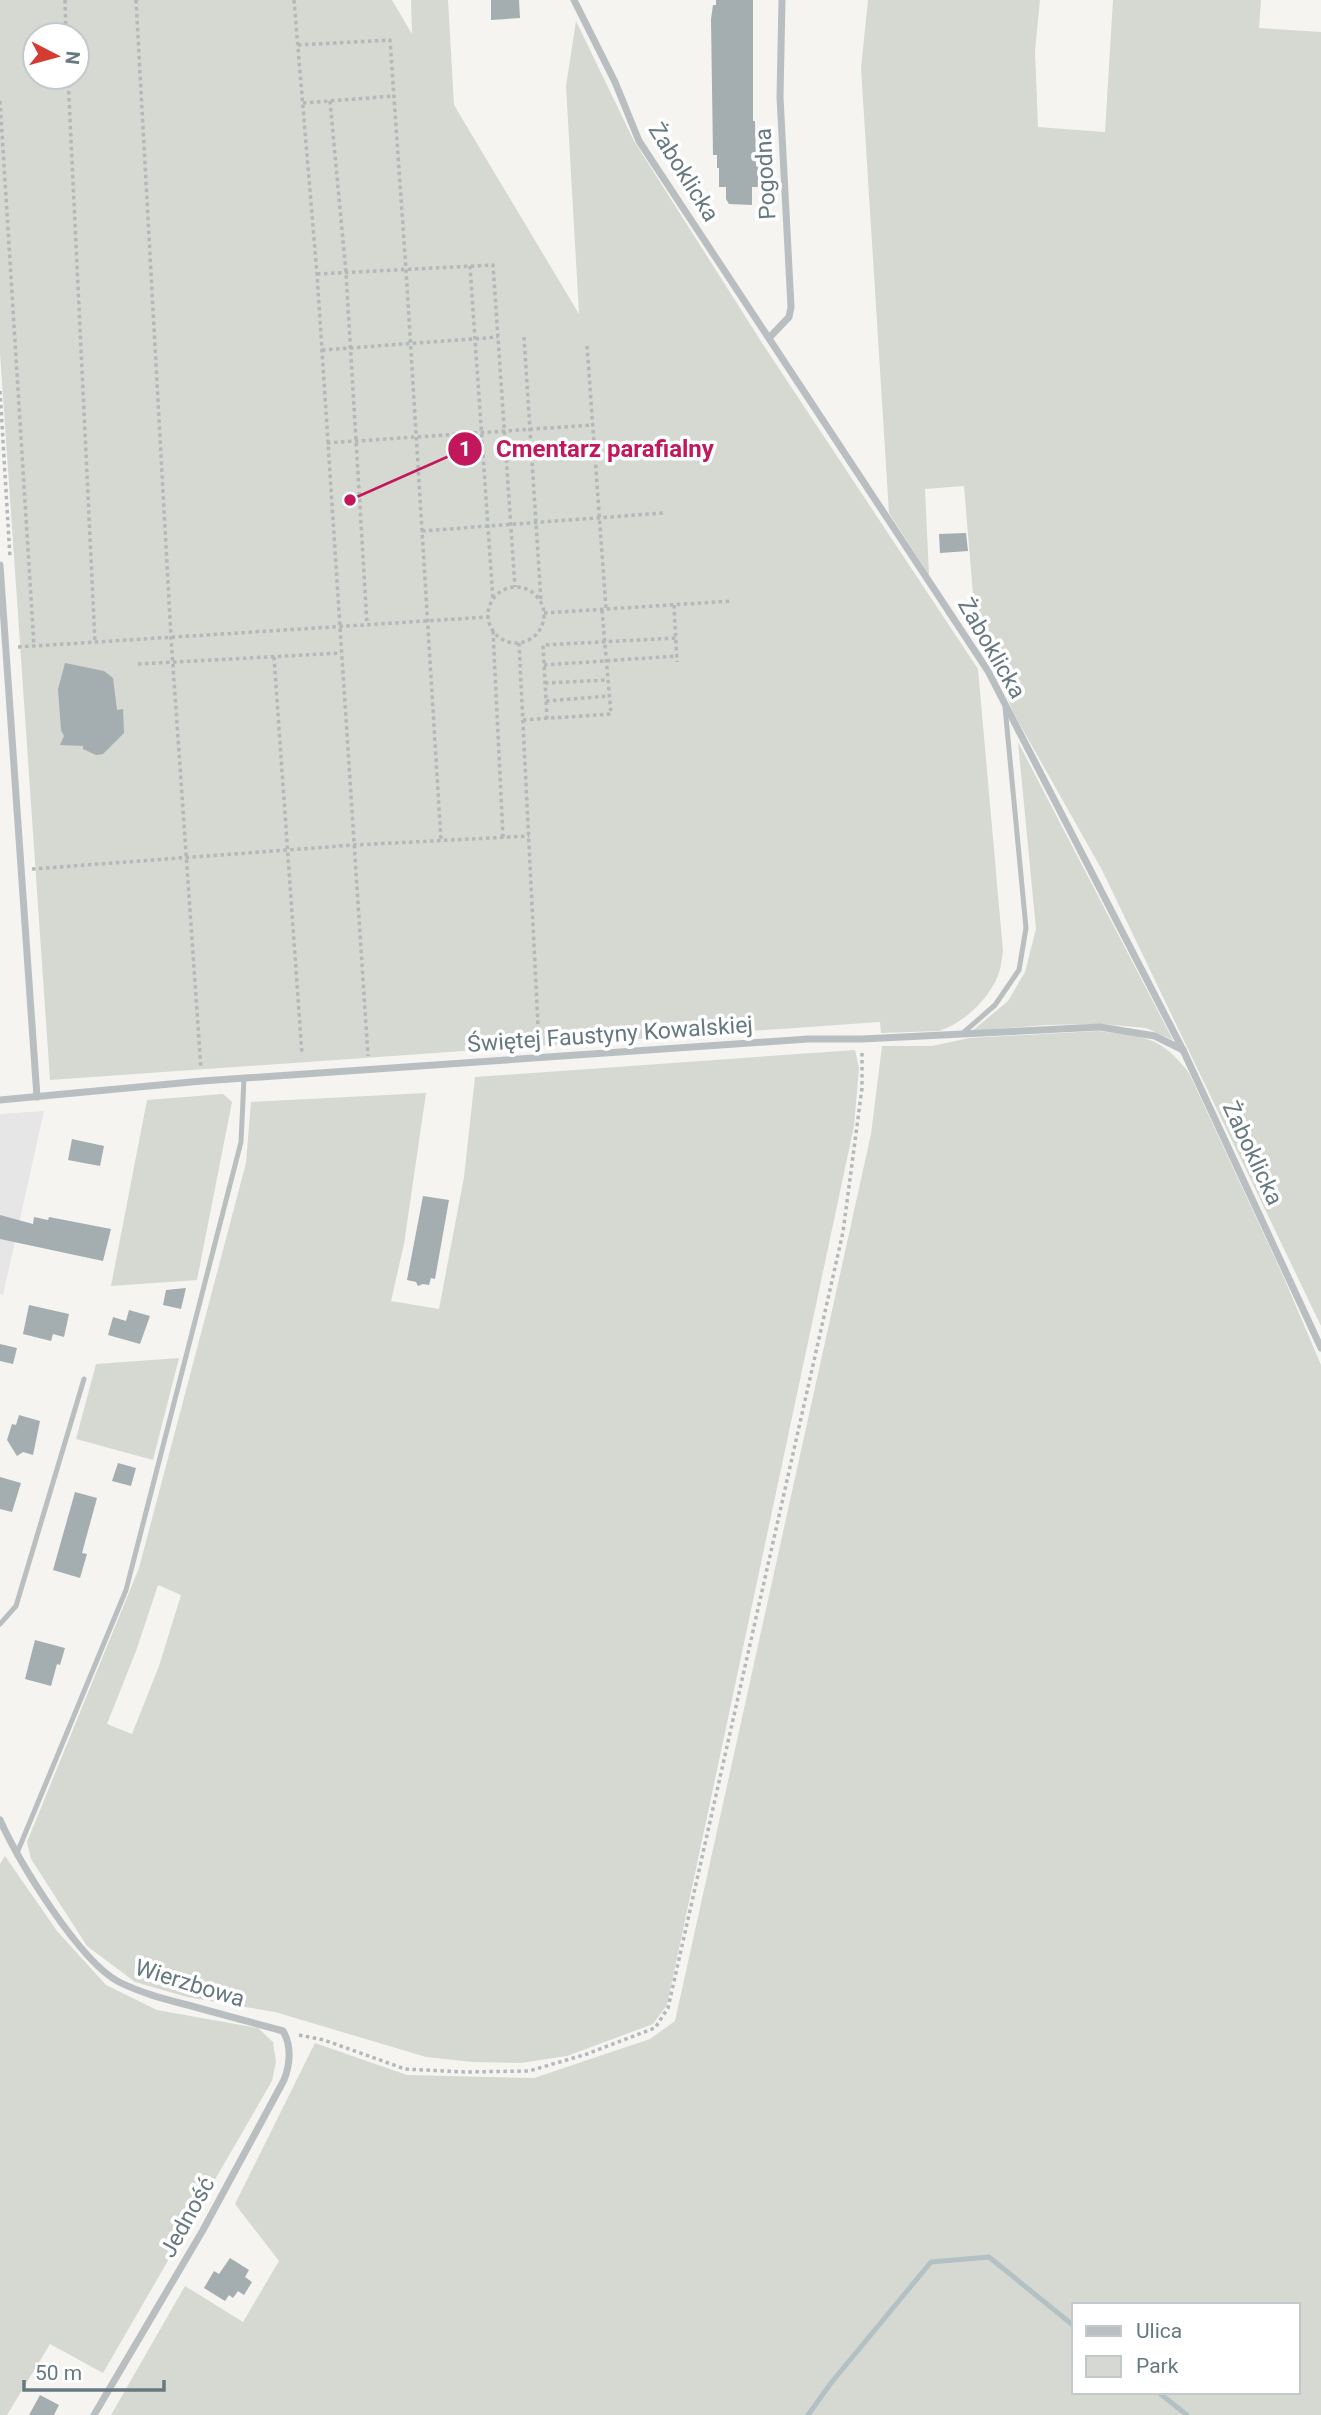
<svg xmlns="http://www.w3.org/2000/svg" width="1321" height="2415" font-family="Roboto,sans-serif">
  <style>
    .built { fill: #e5e6e5 }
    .green { fill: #d5d9d1; fill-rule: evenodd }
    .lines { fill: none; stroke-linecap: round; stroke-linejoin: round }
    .stream { stroke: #b4c1c4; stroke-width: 5 }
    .building { fill: #a4adb0 }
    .path { stroke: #b4b8ba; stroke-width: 3.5; stroke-dasharray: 3.5 3.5; stroke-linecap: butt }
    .lane { stroke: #b9bfc1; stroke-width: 5 }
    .street { stroke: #b9bfc1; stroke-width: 7 }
    .labels { text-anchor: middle; stroke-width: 7; stroke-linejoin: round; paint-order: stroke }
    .street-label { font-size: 23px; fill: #667980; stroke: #fff }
    .leader { fill: none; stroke: #c2185b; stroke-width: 2.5 }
    .callout-dot { fill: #c2185b; stroke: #fff; stroke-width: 2.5 }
    .mark-label { font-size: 21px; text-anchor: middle; font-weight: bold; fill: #fff }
    .callout-label { font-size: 24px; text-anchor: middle; font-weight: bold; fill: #c2185b; stroke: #fff; stroke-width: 7; stroke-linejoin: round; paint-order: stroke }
  </style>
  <rect width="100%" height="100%" fill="#f5f4f1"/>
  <path class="built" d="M44,1111L3,1295L0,1294V1114Z"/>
  <g class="green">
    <path d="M0,0H392L412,34L411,0H448L454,105L579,314L566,86L576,21L634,141L764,346L978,669L1003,951C1002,958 1001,966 999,973C990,998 964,1023 939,1031L881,1033L880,1022L50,1080L0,353ZM35,35H77V77H35Z"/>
    <path d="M868,0H1040L1035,51L1038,127L1105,132L1113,0H1261L1259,28L1321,32V1326L1102,870L1014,714L1004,690L977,642L964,486L925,489L929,575L889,513L861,68Z"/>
    <path d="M1018,742L1173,1040L1146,1028L1103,1024L1045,1025L972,1031L1008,1001L1025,972L1036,929Z"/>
    <path d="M1098,1031C1142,1036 1160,1035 1189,1073L1284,1278L1321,1365V2415H111L185,2286L243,2322L279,2261L235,2204L315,2043L407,2075L534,2078L650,2039L675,2021L871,1134L882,1046H932L969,1038ZM1074,2305H1298V2392H1074Z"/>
    <path d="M855,1050L859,1068L854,1126L667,2005L653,2024L567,2056L520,2063L473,2062L426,2057L275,2012L187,1997L135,1982L87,1946L31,1859L27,1842L139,1568L246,1163L251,1102L426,1093L404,1244L391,1301L439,1309L464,1177L475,1077ZM158,1585L181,1595L159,1666L132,1734L107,1724L136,1651Z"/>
    <path d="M223,1094L232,1102L197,1280L111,1286L147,1100Z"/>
    <path d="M179,1358L153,1460L76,1439L96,1364Z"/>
    <path d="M5,1856L57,1931L106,1985L157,2010L258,2028L273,2042L276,2062L272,2081L103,2373L50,2344L7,2415H0V1864Z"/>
  </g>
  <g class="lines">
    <g class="stream">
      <path d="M1158,2392L1187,2415"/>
      <path d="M808,2415L831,2383L931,2262L989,2257L1074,2326"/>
    </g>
  </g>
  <g class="building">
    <path d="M491,0H519L520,18L491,20Z"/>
    <path d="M716,0H753V121H755L756,166L758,167V187H752V205L729,204L726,199V187H719V168H717V155H713L711,19L713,5H716Z"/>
    <path d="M966,533L968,551L940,553L939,534Z"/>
    <path d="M65,663L104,671L113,678L117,710L123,709L124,733L103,754L96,755L83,749V746L60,745L64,736L61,730L58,689Z"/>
    <path d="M72,1139L104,1146L100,1166L68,1160Z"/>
    <path d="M423,1196L449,1200L435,1279L431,1278L429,1285L423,1284L418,1286L416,1282L407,1280Z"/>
    <path d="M0,1215L33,1224L34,1217L48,1220L49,1217L111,1229L103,1261L0,1239Z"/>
    <path d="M186,1288L181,1309L163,1305L166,1290Z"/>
    <path d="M29,1305L69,1314L64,1337L53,1334L51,1341L23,1334Z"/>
    <path d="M129,1310L150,1316L140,1344L108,1335L113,1317L126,1321Z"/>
    <path d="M0,1344L17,1348L13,1364L0,1361Z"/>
    <path d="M19,1415L40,1421L33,1455L23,1452L17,1456L7,1440L12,1424L16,1425Z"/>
    <path d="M118,1463L136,1468L131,1486L112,1481Z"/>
    <path d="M0,1477L21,1483L12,1512L0,1509Z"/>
    <path d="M75,1492L97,1498L82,1553L87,1554L80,1578L53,1570Z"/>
    <path d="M35,1640L65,1648L60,1665L57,1664L51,1686L25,1679Z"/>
    <path d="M230,2258L249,2270L245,2277L252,2282L244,2295L238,2291L233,2298L229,2295L225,2301L204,2288L214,2271L219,2274Z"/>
    <path d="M40,2395L59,2405L54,2415H29Z"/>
  </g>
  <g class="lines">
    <g class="path">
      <path d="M65,0L66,35"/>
      <path d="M136,0L171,637L201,1069"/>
      <path d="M294,0L317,274L368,1056"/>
      <path d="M298,45L390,40L406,270L441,840"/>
      <path d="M68,77L95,642"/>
      <path d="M0,101L34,646"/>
      <path d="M330,101L346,273L367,624"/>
      <path d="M303,103L394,96"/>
      <path d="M470,266L493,600"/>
      <path d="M317,274L493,265L515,587"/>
      <path d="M524,337L541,601"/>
      <path d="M587,346L606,609"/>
      <path d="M322,350L498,337"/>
      <path d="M0,391L10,557"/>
      <path d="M327,443L593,425"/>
      <path d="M422,531L663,513"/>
      <circle cx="516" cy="615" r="28"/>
      <path d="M674,605L677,662"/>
      <path d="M544,613L732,601"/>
      <path d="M493,631L503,837"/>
      <path d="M519,643L539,1046"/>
      <path d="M18,647L488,617"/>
      <path d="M274,657L302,1055"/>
      <path d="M138,664L341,653"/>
      <path d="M544,665L677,656"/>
      <path d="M545,683L608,680"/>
      <path d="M546,701L609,696"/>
      <path d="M547,719L543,645L676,638"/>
      <path d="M523,720L611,714L602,610"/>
      <path d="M32,869L354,845L529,836"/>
      <path d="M299,2035L324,2040L405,2069L464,2072L529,2071L587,2054L655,2028L668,2008L843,1232L862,1088V1050"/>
    </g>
    <g class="lane">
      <path d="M963,1033L995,1005L1019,970L1026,928L1005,707"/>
      <path d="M0,1624L16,1606L84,1379"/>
      <path d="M17,1853L126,1590L241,1142L244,1078"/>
    </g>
    <g class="street">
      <path d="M574,0L615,82L639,141L988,671L1183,1050L1321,1348"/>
      <path d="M769,338L789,317L791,307L780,97L782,0"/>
      <path d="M0,565L37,1097"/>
      <path d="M0,1100L202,1081L808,1039H862L1100,1027L1155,1036L1183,1050"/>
      <path d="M0,1820C19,1862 79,1961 119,1982C143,1994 169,2000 195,2007C225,2015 254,2023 283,2031C292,2046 290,2065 284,2080L203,2230L94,2415"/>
    </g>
  </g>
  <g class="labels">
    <g class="street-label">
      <text transform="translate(684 172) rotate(58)" y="8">Żaboklicka</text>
      <text transform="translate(765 174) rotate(-93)" y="8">Pogodna</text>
      <text transform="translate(992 648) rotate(60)" y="8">Żaboklicka</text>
      <text transform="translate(610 1034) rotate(-4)" y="8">Świętej Faustyny Kowalskiej</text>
      <text transform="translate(1253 1153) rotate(65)" y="8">Żaboklicka</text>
      <text transform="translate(190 1983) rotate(17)" y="8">Wierzbowa</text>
      <text transform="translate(187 2217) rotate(-61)" y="8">Jedność</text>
    </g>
  </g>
  <path class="leader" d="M350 500L465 449"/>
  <g class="callout-dot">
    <circle cx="350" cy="500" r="7"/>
    <circle cx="465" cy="449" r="18"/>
  </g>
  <g class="mark-label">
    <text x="465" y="456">1</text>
  </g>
  <g class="callout-label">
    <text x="605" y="457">Cmentarz parafialny</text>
  </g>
  <rect x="1072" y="2303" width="228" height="91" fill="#ffffff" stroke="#c2c9cc" stroke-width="2"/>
  <rect x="1086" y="2326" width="35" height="10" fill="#b9bfc1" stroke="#c2c9cc" stroke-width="2"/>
  <text x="1136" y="2338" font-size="21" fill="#667980">Ulica</text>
  <rect x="1086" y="2356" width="35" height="21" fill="#d5d9d1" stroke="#c2c9cc" stroke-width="2"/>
  <text x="1136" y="2373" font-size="21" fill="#667980">Park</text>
  <g transform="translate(56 56) rotate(96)"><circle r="33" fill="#ffffff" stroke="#c2c9cc" stroke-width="2"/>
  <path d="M0-5L12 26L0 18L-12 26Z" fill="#d43c31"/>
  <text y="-10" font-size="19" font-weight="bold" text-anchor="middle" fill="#667980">N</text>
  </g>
  <path d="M24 2380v10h140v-10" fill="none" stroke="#667980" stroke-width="3.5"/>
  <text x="35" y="2380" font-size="21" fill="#667980" stroke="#ffffff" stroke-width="5" paint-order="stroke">50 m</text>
</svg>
